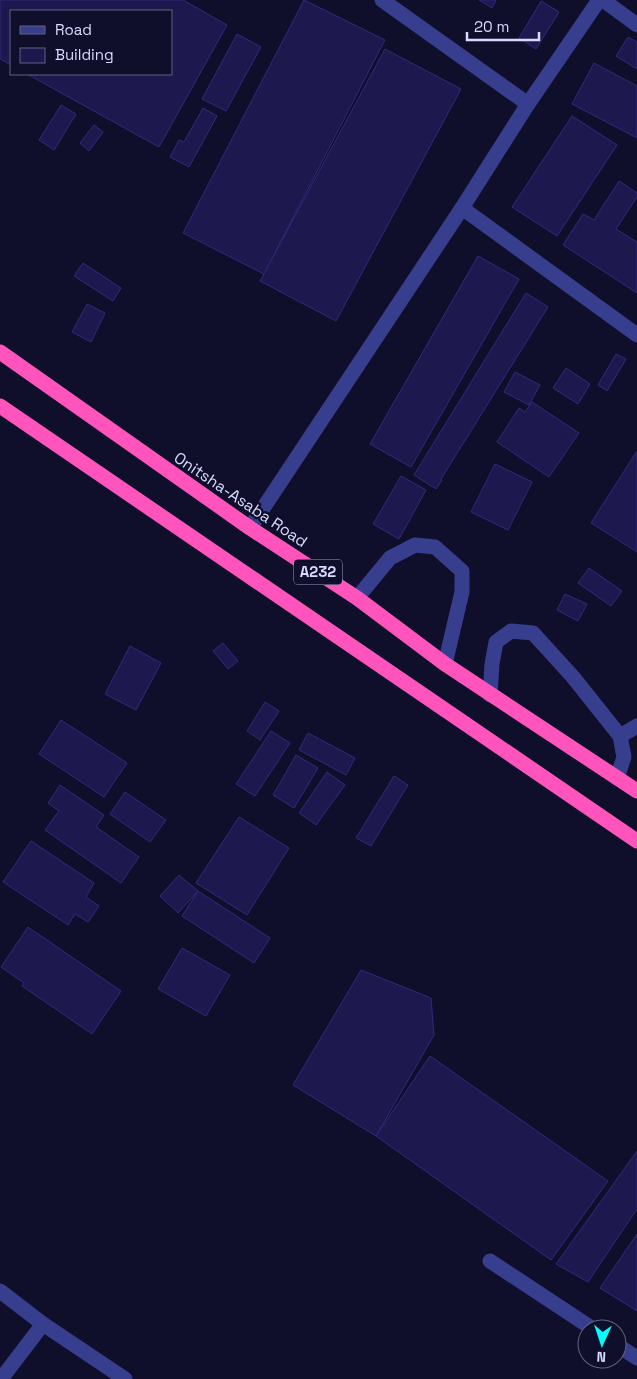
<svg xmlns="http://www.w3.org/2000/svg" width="637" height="1379" font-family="'Space Grotesk',sans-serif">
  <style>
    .building { fill: #1d194e; stroke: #302a7b }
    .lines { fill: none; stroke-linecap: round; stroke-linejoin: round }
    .minor { stroke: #373e8e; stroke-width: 15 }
    .highway { stroke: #ff54bc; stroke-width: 15 }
    .labels { text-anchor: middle; stroke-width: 5; stroke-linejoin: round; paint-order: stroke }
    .shield { fill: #100f2b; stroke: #9d9dbf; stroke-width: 1 }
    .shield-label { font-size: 15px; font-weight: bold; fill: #d9daff }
    .street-label { font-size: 16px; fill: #d9daff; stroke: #100f2b }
  </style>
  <rect width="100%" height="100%" fill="#100f2b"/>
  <g class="building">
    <path d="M0,0H183L227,25L159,147L27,74H171V11H11V65L0,59Z"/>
    <path d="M304,0L385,40L264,274L183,233Z"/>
    <path d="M479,0H496L492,8Z"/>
    <path d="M541,1L559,12L536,49L519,38Z"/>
    <path d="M237,34L261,47L226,111L202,99Z"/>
    <path d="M628,37L637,42V69L616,56Z"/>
    <path d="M385,49L461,89L336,321L260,281Z"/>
    <path d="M594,63L637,86V138L572,104Z"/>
    <path d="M61,105L76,114L54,150L39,140Z"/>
    <path d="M203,108L217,116L189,167L170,157L179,140L184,142Z"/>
    <path d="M572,116L617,145L557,236L512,207Z"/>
    <path d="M94,125L103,132L89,151L80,143Z"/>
    <path d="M619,181L637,193V197L616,229L637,242V293L563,245L583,214L594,220Z"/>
    <path d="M478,256L519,279L411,467L370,444Z"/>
    <path d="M83,263L121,288L113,301L74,276Z"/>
    <path d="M526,293L548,307L441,479L442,480L436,489L414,475Z"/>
    <path d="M87,304L105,313L91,342L72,332Z"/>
    <path d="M616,354L626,359L607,391L598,385Z"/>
    <path d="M566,368L590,384L578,404L553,388Z"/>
    <path d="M515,372L540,385L529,405L504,392Z"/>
    <path d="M532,402L579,433L549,477L497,442L519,408L525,412Z"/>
    <path d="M637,451V552L591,523Z"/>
    <path d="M495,464L532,482L508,530L471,512Z"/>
    <path d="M401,476L426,490L399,539L373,524Z"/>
    <path d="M589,568L622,591L611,606L578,583Z"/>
    <path d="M565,594L587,604L578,621L557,610Z"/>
    <path d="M223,643L238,661L228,669L213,651Z"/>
    <path d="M130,646L161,663L136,710L105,694Z"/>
    <path d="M265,702L279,711L260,740L247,731Z"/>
    <path d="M61,720L127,763L104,797L39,754Z"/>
    <path d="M271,731L290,743L255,796L236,784Z"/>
    <path d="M308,733L355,758L346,775L299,750Z"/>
    <path d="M296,755L318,768L294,808L273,795Z"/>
    <path d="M327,772L345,785L316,825L299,813Z"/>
    <path d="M394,776L408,785L371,846L356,838Z"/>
    <path d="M60,785L104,815L96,827L139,857L121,883L45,830L59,811L48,803Z"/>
    <path d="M125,792L166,820L150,842L110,814Z"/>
    <path d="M239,817L289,848L247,915L196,883Z"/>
    <path d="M31,841L94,883L86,897L99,906L88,922L75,914L68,925L3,882Z"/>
    <path d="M179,875L198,891L178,913L160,896Z"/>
    <path d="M198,891L270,938L254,963L182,916Z"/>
    <path d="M28,927L121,991L92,1034L22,986L24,983L1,967Z"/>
    <path d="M182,948L230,975L206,1016L158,989Z"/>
    <path d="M361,970L431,998L434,1035L376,1136L293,1085Z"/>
    <path d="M430,1056L608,1181L551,1260L376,1136Z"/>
    <path d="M637,1151V1209L588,1282L556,1264Z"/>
    <path d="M637,1234V1311L600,1288Z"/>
  </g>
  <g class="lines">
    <g class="minor">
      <path d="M382,0L528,104"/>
      <path d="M603,0L637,25"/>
      <path d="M462,208L637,335"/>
      <path d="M250,528L462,208L528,104L599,0"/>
      <path d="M357,598L390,558L415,545L435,547L462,571V592L445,664"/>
      <path d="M490,695L492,664L496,642L511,631L533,633L573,677L620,736L624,757L617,778"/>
      <path d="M620,736L637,726"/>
      <path d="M490,1261L593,1329"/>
      <path d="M0,1291L43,1324L125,1379"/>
      <path d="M617,1345L637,1358"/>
      <path d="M1,1379L43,1324"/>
    </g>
    <g class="highway">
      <path d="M0,352L250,528L357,598L445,664L637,791"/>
      <path d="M0,406L637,841"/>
    </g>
  </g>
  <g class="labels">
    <rect class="shield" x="294" y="559.5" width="48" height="25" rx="4"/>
    <g class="shield-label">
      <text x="318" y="577">A232</text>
    </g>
    <g class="street-label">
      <text transform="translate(241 499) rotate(34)" y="6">Onitsha-Asaba Road</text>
    </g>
  </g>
  <rect x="10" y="10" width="162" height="65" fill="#100f2b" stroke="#606080"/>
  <rect x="20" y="26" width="25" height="8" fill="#373e8e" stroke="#606080"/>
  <text x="55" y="35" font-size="15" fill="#d9daff">Road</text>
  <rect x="20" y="48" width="25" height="15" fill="#1d194e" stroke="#606080"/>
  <text x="55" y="60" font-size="15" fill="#d9daff">Building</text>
  <g transform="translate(602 1344) rotate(183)"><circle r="24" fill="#100f2b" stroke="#606080"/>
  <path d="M0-4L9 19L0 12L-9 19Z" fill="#05fff8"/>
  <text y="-8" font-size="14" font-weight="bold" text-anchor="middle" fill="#d9daff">N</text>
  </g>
  <path d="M467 32v8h72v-8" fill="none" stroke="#d9daff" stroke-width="2.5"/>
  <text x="474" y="32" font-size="15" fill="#d9daff" stroke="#100f2b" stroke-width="4" paint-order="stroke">20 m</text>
</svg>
